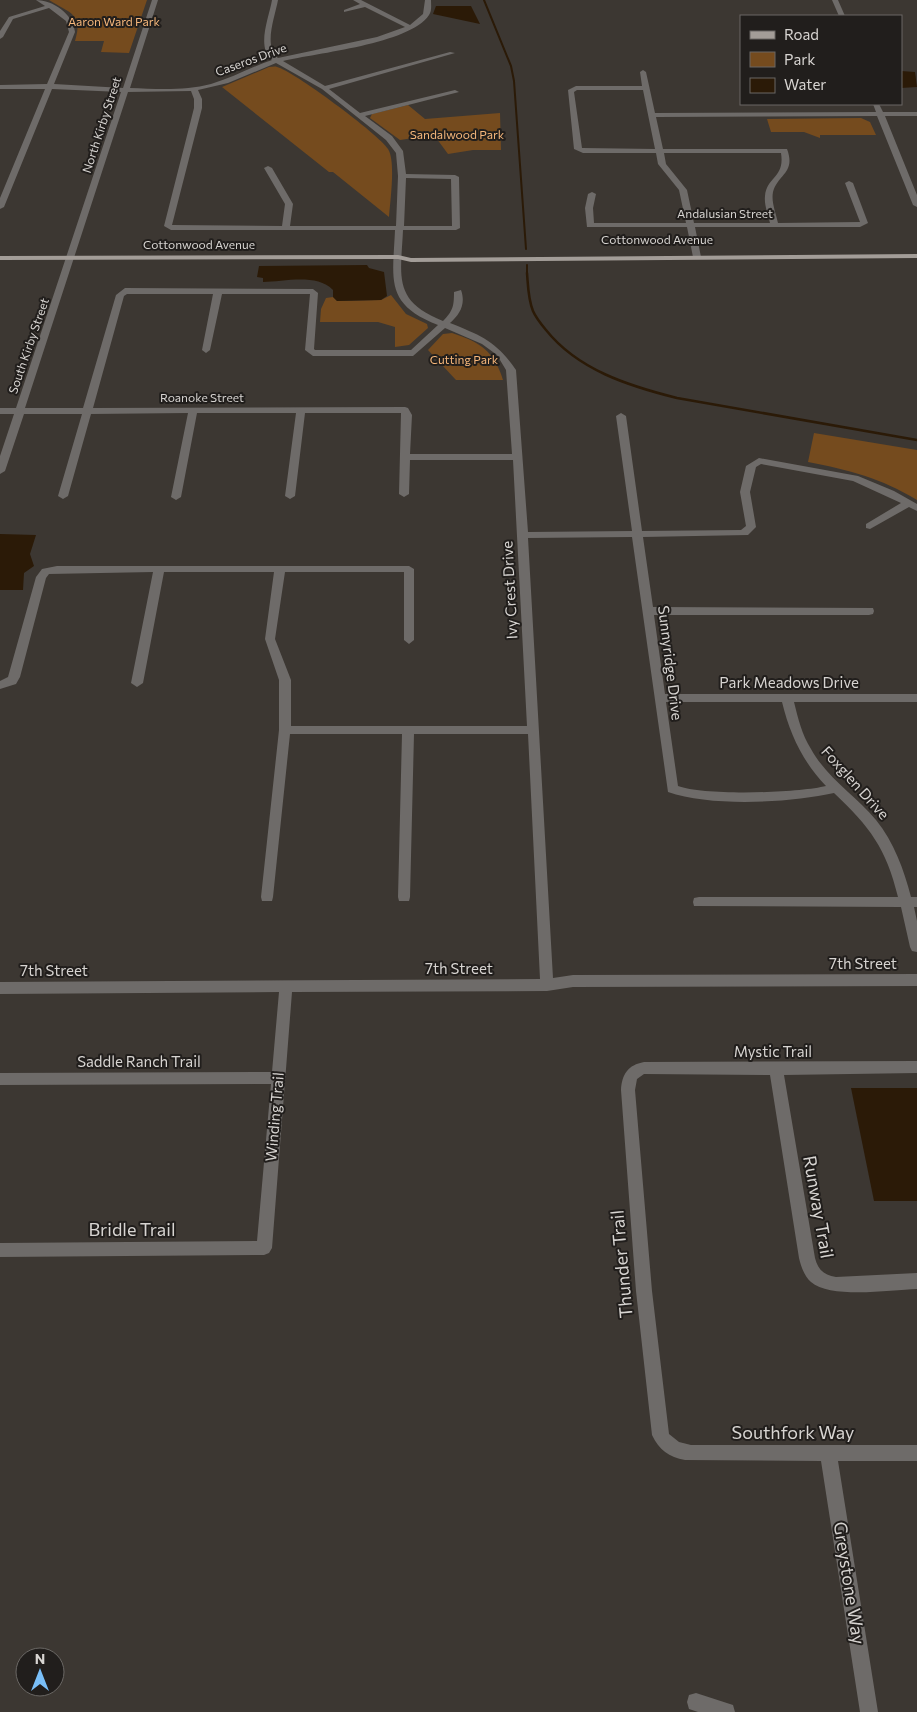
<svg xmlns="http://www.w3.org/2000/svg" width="917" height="1712" font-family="Commissioner,sans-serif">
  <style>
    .green { fill: #754b1e }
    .water { fill: #2b1a07 }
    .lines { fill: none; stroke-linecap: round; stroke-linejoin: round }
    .stream-far1 { stroke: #2b1a07; stroke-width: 2 }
    .stream { stroke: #2b1a07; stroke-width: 2.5 }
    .minor { fill: #6e6b69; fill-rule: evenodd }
    .major { fill: #a39d98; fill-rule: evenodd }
    .labels { text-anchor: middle; stroke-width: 4; stroke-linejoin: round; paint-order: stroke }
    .far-park-label { font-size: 12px; fill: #f6b77b; stroke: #211e1c }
    .far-street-label { font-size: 12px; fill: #d7d4d1; stroke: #211e1c }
    .street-label { font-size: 15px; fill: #d7d4d1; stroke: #211e1c }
    .near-street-label { font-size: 18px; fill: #d7d4d1; stroke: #211e1c }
  </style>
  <rect width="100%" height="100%" fill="#3c3732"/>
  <g class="green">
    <path d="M49,0H147L129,53L101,52L104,41H75C84,13 69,13 49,0Z"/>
    <path d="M269,67C272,67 275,66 277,67C292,70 380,135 388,149C396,161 390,202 389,217L333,172H329L222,87Z"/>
    <path d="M408,105L425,119L500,113L501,150H473L448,154L434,135L400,140L370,118L372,114Z"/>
    <path d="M861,118L870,122L876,135H820V138L804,132H771L767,119Z"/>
    <path d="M391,295L406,314L427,324L428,328L409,345L395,347V327L378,322H320L321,309L326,298L333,297L337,301L381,300Z"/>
    <path d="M452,333C480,342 494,351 503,380H456L428,350L443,334Z"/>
    <path d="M814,433L917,450V500C881,478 849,470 808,462Z"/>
  </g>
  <g class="water">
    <path d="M436,6H471L480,24L433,14Z"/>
    <path d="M901,71L915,72L917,87L901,88Z"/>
    <path d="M367,265L369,268L384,272L387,296L381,300L337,301L333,297V290C316,273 284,282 263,282V278L257,277L259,266Z"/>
    <path d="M0,534L36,535L30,554L34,566L24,573L23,590H0Z"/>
    <path d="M851,1088H917V1201H874Z"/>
  </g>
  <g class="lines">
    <g class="stream-far1">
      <path d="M484,0L511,66L514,81L526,249"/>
      <path d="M527,265V274"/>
    </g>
    <path class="stream" d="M527,273C528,285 528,299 533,311C536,318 541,324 546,330C578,370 629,386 677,398L917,440"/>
    <g class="minor">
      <path d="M36,0C53,0 73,14 75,32L54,84L123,88L152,0H158L130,88C156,89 185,91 211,84C232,78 251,67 272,60C256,47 269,18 272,0H278C275,17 263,46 278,58L377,37L405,27L365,7L344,12V10L360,4L353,0H361L410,25L423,14L425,0H431C431,5 432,11 429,15C410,44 316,53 283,61L325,86L450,52L455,53L329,89L360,113L455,90L459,92L365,116L392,136L403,151L406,174L455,175L459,177L460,228L456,230H403C401,276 392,301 443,321C453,311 454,306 454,292L461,290C466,304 460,314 450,323C482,336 496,341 516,370L528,532L632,531L616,416L621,413L626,416L642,531L741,530L746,526L740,492L746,466L759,458L858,476L894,491L917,504V511L909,507L870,529L866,528V524L901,503L853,481L761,464L756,467L750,492L756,527L748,535L643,537L653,607L873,608L874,611L873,614L869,615H654L665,694H917V702H794C798,718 802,735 811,749C827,778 855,795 876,820C894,842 904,870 911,897H917V907H914L917,921V952L912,951L910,947L901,907L694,906L693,902L694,898L699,897H898C886,848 870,827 834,793C789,803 711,807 668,792L632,537L528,538L553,978L573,975L917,974V986L573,987L547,991L292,992L272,1248L269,1253L264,1255L0,1257V1243L257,1241L271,1084L0,1085V1073L272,1072L279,992L0,994V982L540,979L528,734H414L410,897L409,901H399L398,897L402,734H290L273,897L272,901H262L261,897L279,730V680L265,639L274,572H164L143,683L137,687L131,683L153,572L49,574L46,578L20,677L16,684L0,689V681L8,677L36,577L42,569L57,566H409L414,569V640L409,644L404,640V572H285L275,639L291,680V726H527L513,460H410L409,494L404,497L399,494L401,413H305L295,496L290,499L285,496L296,413H197L181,497L176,500L171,497L188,413L91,414L68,496L63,499L58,496L82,414H24L5,471L0,474V456L14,414H0V408H16L121,92L52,89L4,207L0,209V198L45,89H0V85L47,84L69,32L66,21L49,8L13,19L3,37L0,39V31L9,17L45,6ZM276,63L322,89L386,140L396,153L398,176L396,226H290L293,204L272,168L268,166L264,168L285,204L282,226L172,225L202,108V99L198,90L228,83ZM191,91L194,99V108L164,226L171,230H395C393,279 384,304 438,325L411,350H315L314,349L318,293L313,289L125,288L116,295L83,408H25L128,92ZM406,178L451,179L452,226H404ZM127,294H213L202,350L206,353L210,350L222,294H310L305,350L313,356H413L445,328L482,344L497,355L506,370L512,454H410L412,415L408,408L405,407L93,408L124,296ZM666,702H782C790,735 803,762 826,786C798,793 705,796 678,786Z"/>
      <path d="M832,0H838L845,16H839Z"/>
      <path d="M643,70L646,72L655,113L876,112L873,104H879L883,112H917V116H885L917,195V207L913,205L877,116L656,117L663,149H787C796,173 778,174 773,192C771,202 776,213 778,223L860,222L845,183L849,181L853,183L868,223L860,227H695L701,257L697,259L693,257L687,227H587L585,208L588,194L592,192L596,194L593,208L594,223H686L679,190L658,164L656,153H583L574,149L568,90L576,86H642L640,72ZM577,90H643L655,149L582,148L574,92ZM664,153H781C785,178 767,176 765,196C764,205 768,214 770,223H694L687,190L666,164Z"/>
      <path d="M917,1061V1073L784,1075L815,1258C818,1270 824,1275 836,1277L917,1273V1289C891,1290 830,1299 811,1282C804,1276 801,1266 799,1258L770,1075L644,1074L637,1079L635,1090L652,1291L669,1434L679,1442L691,1445H917V1461H838L878,1712H860L821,1461L685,1460C669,1457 659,1450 652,1435L636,1291L621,1090C622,1074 628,1065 644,1062Z"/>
      <path d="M696,1693L733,1705L735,1712H698L689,1709L687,1702L689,1695Z"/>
    </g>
    <path class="major" d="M917,254V258L411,262L398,259L0,260V256L398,255L411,258Z"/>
  </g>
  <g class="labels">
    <g class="far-park-label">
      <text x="114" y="26">Aaron Ward Park</text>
      <text x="457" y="139">Sandalwood Park</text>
      <text x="464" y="364">Cutting Park</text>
    </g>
    <g class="far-street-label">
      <text transform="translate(251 60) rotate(-20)" y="4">Caseros Drive</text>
      <text transform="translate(102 125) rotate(-72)" y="4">North Kirby Street</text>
      <text x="725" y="218">Andalusian Street</text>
      <text x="657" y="244">Cottonwood Avenue</text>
      <text x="199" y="249">Cottonwood Avenue</text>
      <text transform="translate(29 346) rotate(-71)" y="4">South Kirby Street</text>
      <text x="202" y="402">Roanoke Street</text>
    </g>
    <g class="street-label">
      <text transform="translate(510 590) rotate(-93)" y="5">Ivy Crest Drive</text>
      <text transform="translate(670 663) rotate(83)" y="5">Sunnyridge Drive</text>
      <text x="789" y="688">Park Meadows Drive</text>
      <text transform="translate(855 783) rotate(48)" y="5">Foxglen Drive</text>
      <text x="863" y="969">7th Street</text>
      <text x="459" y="974">7th Street</text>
      <text x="54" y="976">7th Street</text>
      <text x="773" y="1057">Mystic Trail</text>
      <text x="139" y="1067">Saddle Ranch Trail</text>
      <text transform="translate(275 1117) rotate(-85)" y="5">Winding Trail</text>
    </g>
    <g class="near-street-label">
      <text transform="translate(818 1207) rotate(80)" y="6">Runway Trail</text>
      <text x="132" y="1236">Bridle Trail</text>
      <text transform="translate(622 1264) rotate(-95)" y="6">Thunder Trail</text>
      <text x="793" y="1439">Southfork Way</text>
      <text transform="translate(849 1583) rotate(81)" y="6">Greystone Way</text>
    </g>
  </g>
  <rect x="740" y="15" width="162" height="90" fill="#211e1c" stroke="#6a6764"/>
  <rect x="750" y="31" width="25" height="8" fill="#a39d98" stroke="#6a6764"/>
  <text x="784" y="40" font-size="15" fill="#d7d4d1">Road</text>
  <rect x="750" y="52" width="25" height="15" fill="#754b1e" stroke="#6a6764"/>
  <text x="784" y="65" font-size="15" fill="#d7d4d1">Park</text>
  <rect x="750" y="78" width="25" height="15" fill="#2b1a07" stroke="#6a6764"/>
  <text x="784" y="90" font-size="15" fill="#d7d4d1">Water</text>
  <g transform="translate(40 1672)"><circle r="24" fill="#211e1c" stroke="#6a6764"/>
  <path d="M0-4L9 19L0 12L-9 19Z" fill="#79bff8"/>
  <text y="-8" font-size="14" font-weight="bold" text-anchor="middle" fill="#d7d4d1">N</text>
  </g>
</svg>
